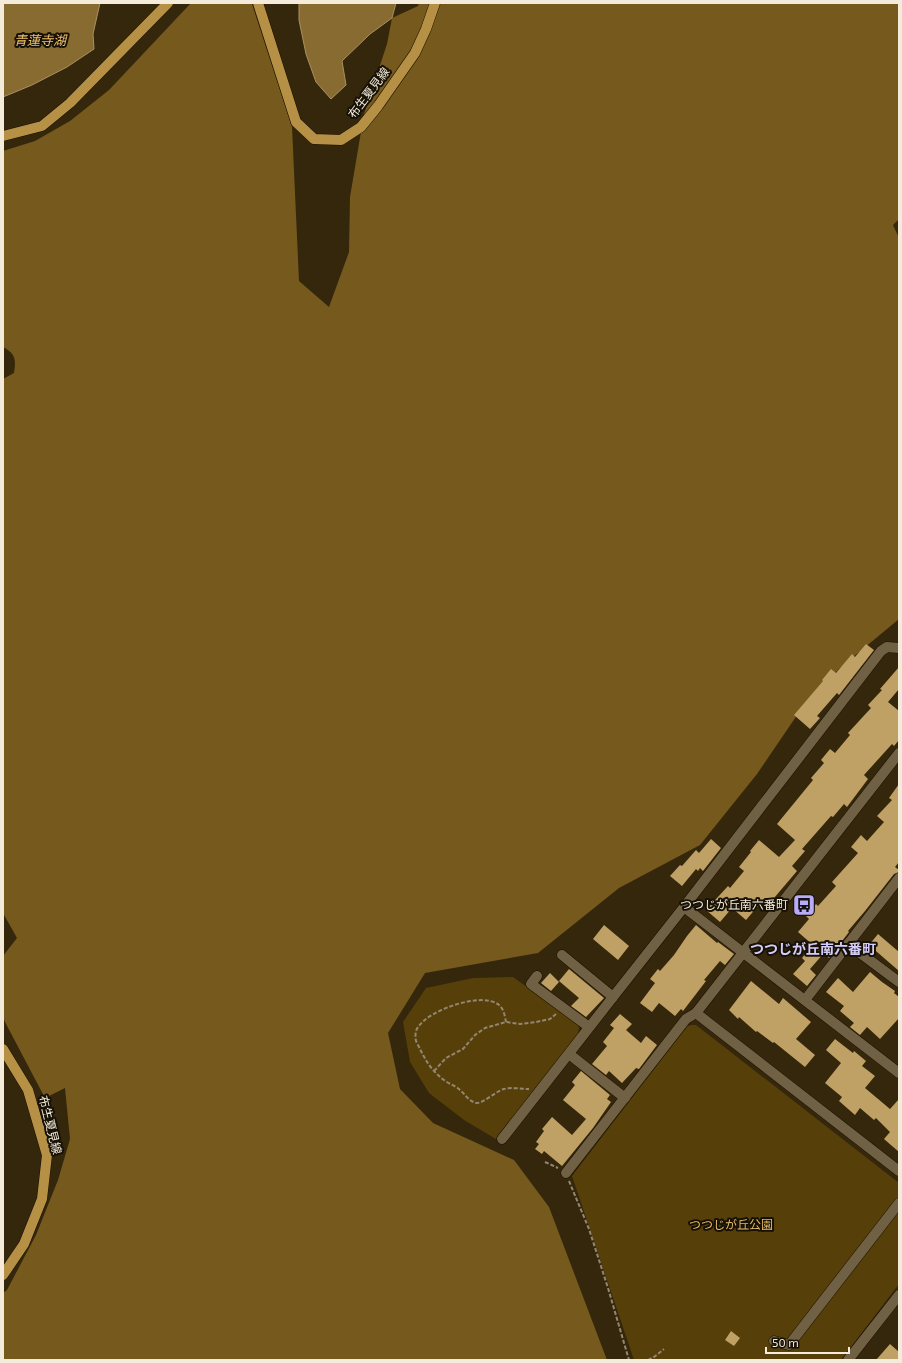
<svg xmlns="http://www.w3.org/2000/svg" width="902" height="1363" font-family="'Exo 2','Noto Sans JP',sans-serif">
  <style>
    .green { fill: #573f09 }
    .forest { fill: #76591d }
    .water { fill: #886b30; stroke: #a89163 }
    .building { fill: #bfa065 }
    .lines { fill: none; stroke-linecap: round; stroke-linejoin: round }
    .minor-casing { stroke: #1c1000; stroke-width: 11 }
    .major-casing { stroke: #1c1000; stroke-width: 11 }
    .path { stroke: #938772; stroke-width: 2; stroke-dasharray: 4 2; stroke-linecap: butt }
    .minor { stroke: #706144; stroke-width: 10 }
    .major { stroke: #b69145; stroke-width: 10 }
    .labels { text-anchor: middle; stroke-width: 4; stroke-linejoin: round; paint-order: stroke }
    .street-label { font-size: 12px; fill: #f4ebdb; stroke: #171106 }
    .poi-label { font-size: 12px; fill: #f4ebdb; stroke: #171106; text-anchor: end }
    .park-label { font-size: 12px; fill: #e6ba65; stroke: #171106 }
    .water-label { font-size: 13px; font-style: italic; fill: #eec26d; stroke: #171106 }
    .quarter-label { font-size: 14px; font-weight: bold; fill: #d4cdf9; stroke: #171106 }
  </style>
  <rect width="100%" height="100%" fill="#35270c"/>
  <g class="green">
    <path d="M513,977L577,1023L579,1028L578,1034L496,1139L464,1120L429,1093L410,1062L403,1022L426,988L473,978Z"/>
    <path d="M692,1025H696L899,1183V1284L841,1360H634L572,1176L687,1026Z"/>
  </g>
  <path class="forest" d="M191,3H251L252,4L292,127L299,281L329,307L349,252L350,197L364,114L387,44L392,18L418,6L419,3H899V219L893,225L899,238V619L840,668L806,702L757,774L700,845L619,888L538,953L425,973L388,1033L400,1089L433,1123L514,1160L549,1207L607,1360H3V1293L7,1290L36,1235L58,1180L70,1139L65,1088L45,1098L5,1022L3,1016V956L17,938L3,913V379L14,373C16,360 16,354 3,347V151L35,141L70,121L109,90Z"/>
  <g class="water">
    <path d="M3,3H100L93,34L94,49L67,67L32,85L3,97Z"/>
    <path d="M299,3H396L392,18L370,34L342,61L346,85L331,99L316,82L306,54L299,20Z"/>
  </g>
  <g class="building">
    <path d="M866,644L874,650L839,695L837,693L817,716L820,718L810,729L794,715L823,681L822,680L831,669L836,673L852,654L855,657Z"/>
    <path d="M899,667V689L888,702L899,711V740L894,746L892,744L864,775L868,779L847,807L844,804L833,817L831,816L802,849L805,851L792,866L797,871L763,911L758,906L746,920L732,908L720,922L706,910L728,886L730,888L744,871L739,867L751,852L750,851L759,840L779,857L795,840L777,824L813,780L811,778L824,763L821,760L830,749L835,753L850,735L848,733L871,708L868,705L882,690L880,689Z"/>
    <path d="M899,784V862L895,867L899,870V872L894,874L865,911L848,931L849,932L829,958L824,953L810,969L816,975L807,986L793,974L805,961L802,958L813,945L798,932L809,919L806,916L816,904L818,906L836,886L832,882L858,853L851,847L861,835L867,841L884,822L877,816L892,800L889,798Z"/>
    <path d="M711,839L721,848L703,871L700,868L698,871L696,869L682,886L670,876L680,865L682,866L696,850L699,853Z"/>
    <path d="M604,925L629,946L618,960L593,939Z"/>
    <path d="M696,925L717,943L718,942L734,954L725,965L720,961L704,980L706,981L683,1011L681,1009L675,1016L659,1003L652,1012L640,1003L655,983L650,979L658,969L660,971L674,955L687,936Z"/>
    <path d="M878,934L899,952V971L869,945Z"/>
    <path d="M569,969L604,998L586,1017L571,1006L579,998L559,981Z"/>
    <path d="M870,972L882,982L895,991L894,993L899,997V1018L880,1039L867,1027L860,1035L850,1027L854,1023L840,1011L844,1006L826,992L838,978L853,992Z"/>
    <path d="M550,973L559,982L551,991L541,983Z"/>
    <path d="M751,981L779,1004L783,998L811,1022L796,1039L815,1055L805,1067L774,1042L773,1043L757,1031L756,1032L739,1017L738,1019L729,1010Z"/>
    <path d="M620,1014L632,1024L626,1030L641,1043L646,1036L657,1045L639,1069L636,1068L622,1083L609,1071L606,1075L592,1064L607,1046L603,1042L614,1028L610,1025Z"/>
    <path d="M835,1039L853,1053L854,1051L866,1061L862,1066L875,1076L865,1088L890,1109L899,1099V1152L884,1139L890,1132L876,1118L874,1120L860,1108L855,1115L839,1101L842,1097L825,1083L841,1063L826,1050Z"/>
    <path d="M581,1071L610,1095L607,1099L611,1102L593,1128L562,1166L544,1151L542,1154L535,1149L539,1144L536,1142L544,1131L542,1129L552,1117L572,1135L586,1119L563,1100L575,1085L572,1082Z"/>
    <path d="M731,1331L740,1338L734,1346L725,1340Z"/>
    <path d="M890,1344L899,1352V1360H876Z"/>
  </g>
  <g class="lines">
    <g class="minor-casing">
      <g id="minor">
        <path d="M684,907L899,1073"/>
        <path d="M848,944L899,982"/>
        <path d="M562,955L613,997L684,907L881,651L887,647L899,648"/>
        <path d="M537,976L531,984L589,1027"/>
        <path d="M805,1000L899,878"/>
        <path d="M696,1013L899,1171"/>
        <path d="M569,1054L625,1098"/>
        <path d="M502,1139L613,997"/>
        <path d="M566,1173L686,1019L696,1013L899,753"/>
        <path d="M774,1341L789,1345L899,1203"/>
        <path d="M848,1360L899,1295"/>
      </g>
    </g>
    <g class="major-casing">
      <g id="major">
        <path d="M258,3L296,122L314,139L341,140L361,127L378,106L415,53L426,29L435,3"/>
        <path d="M3,136L42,126L70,103L168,3"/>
        <path d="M3,1049L28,1090L47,1155L42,1199L24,1244L3,1275"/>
      </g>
    </g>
    <g class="path">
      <path d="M506,1022C505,1017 504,1009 499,1005C482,991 430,1010 419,1026C415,1030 415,1036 416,1041C424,1057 429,1069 444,1080C449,1084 456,1086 460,1090C465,1094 469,1102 477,1103C484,1103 496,1091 504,1089C512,1087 521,1089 529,1089"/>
      <path d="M434,1071L446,1058L463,1049L475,1035L485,1028L506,1022L520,1024L536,1022L550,1019L556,1014"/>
      <path d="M545,1162L558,1168"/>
      <path d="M569,1181L589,1229L608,1288L629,1360"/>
      <path d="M648,1360L654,1357L664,1349"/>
    </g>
    <use href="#minor" class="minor"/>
    <use href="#major" class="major"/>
  </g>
  <defs>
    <g id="bus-square" transform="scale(1.15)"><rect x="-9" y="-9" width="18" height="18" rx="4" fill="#b9abf7" stroke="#171106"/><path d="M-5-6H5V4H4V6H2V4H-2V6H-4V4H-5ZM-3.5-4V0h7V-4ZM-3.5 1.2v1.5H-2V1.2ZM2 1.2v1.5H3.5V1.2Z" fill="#111"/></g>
  </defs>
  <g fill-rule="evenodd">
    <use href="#bus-square" x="804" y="905"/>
  </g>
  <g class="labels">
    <g class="street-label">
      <text transform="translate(369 93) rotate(-53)" y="4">布生夏見線</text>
      <text transform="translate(50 1125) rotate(76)" y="4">布生夏見線</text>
    </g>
    <g class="poi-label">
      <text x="788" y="909">つつじが丘南六番町</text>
    </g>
    <g class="park-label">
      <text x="731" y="1229">つつじが丘公園</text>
    </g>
    <g class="water-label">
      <text x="40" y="45">青蓮寺湖</text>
    </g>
    <g class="quarter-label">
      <text x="813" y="954">つつじが丘南六番町</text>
    </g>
  </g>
  <rect width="902" height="1363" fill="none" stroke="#f4ebdb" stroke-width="8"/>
  <path d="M766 1347v6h83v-6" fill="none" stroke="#f4ebdb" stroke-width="2"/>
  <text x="772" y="1347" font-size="12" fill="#f4ebdb" stroke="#171106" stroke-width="3" paint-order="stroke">50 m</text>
</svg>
